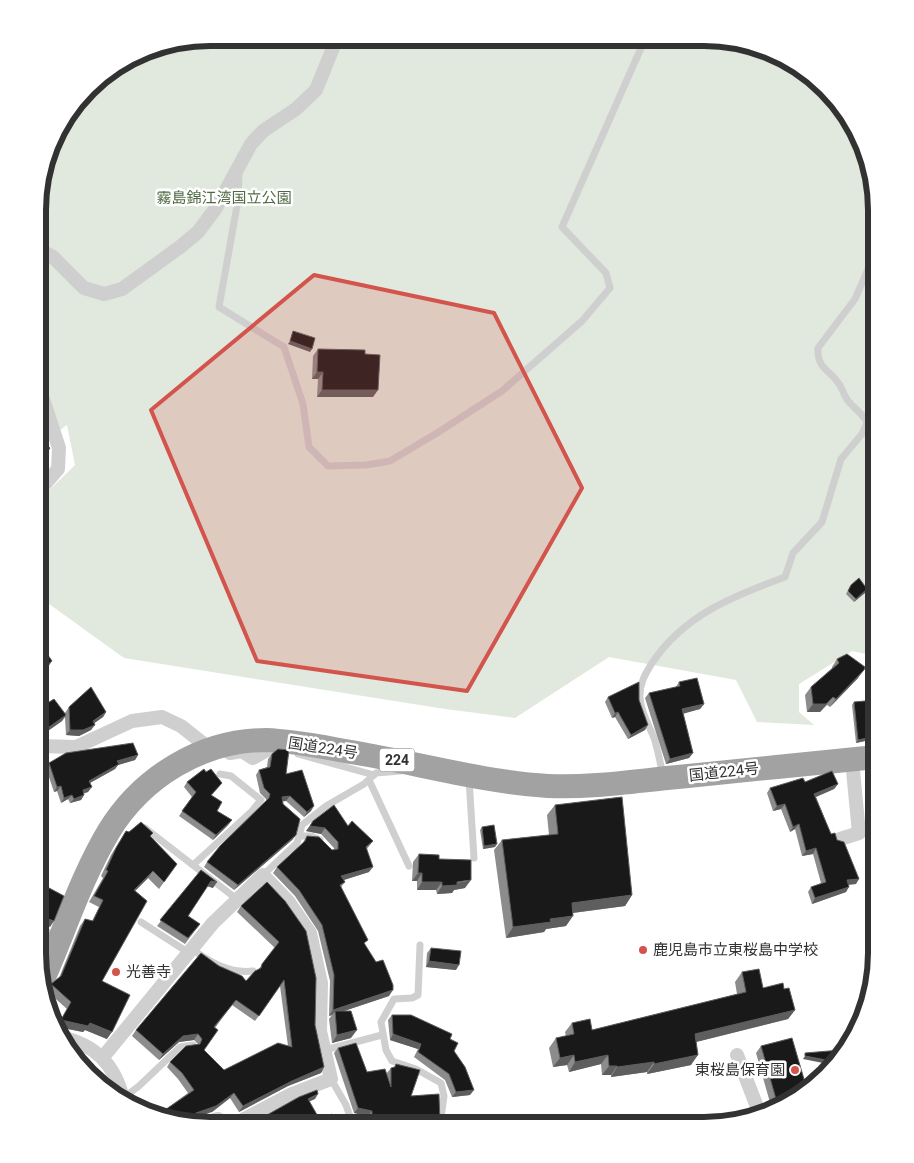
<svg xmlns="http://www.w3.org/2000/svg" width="914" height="1163" font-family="Roboto,'Noto Sans JP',sans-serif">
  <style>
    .green { fill: #e1e8dd }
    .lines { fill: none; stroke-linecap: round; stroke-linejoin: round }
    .service { stroke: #cfcfcf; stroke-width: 7 }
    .minor { stroke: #cfcfcf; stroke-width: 14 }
    .trunk { stroke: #a2a2a2; stroke-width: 24 }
    .wall { fill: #8c8c8c; fill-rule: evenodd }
    .shaded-wall { fill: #5e5e5e }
    .building { fill: #191919; stroke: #5e5e5e; fill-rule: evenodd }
    .marked { fill: #d2544c; fill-opacity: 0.2; stroke: #d2544c; stroke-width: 4; stroke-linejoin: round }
    .poi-dot { fill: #d2544c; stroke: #fff; stroke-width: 2 }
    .labels { text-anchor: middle; stroke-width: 5; stroke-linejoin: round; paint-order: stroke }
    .shield { fill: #fff; stroke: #707070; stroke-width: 1 }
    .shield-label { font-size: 14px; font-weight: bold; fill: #323232 }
    .park-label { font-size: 15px; fill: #516a44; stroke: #fff }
    .street-label { font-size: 15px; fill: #323232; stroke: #fff }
    .poi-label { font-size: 15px; fill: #323232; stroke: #fff; text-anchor: start }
    .rim { fill: none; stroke: #323232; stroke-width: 6 }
  </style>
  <rect width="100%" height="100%" fill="#fff"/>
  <path class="green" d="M211,38L726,39L800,67L853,124L876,210V656L852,651L799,684V712L814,725L757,722L736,680L609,657L515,718L445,709L124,658L38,596V501L75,465L67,425L39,446V188L61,124L97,80L155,47Z"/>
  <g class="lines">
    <g class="service">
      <path d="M239,173L238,200L219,307L284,347L303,404L309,447L328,466L366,465L390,461L437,433L502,391L582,321L610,288L606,273L562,227L645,39"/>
      <path d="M296,751L298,754L374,775"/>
      <path d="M663,775C660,763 658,750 654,738C649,725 641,713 640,698C639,685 645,674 652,663C684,615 733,596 785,577L793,553L822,522L841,459L862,434L867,422C862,413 855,409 849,402C844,397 843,389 839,384C830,369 817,370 818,348L855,299L876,251"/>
      <path d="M469,779L474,858"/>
      <path d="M369,780L409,866"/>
      <path d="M145,828L238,900"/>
      <path d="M299,836H311L320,840"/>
      <path d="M193,865L252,811L261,800L231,776L220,774"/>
      <path d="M263,875L297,843L302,825L326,806L364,784L376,773L400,771"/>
      <path d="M141,922L189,953"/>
      <path d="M420,945L418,995L412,998L394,999L381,1022L386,1050L392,1061L416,1069L441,1083L444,1096L440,1125"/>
      <path d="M192,949C210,962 230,974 253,971"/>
      <path d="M325,1050L382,1035"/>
      <path d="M331,1079L346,1105L353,1125"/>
      <path d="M123,1098L139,1086L180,1047L193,1045"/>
    </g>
    <g class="minor">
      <path d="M39,249L53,257L84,288L104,294L122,289L180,247L198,232L216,208L251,144L263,131L296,109L316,90L337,38"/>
      <path d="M38,484H45L58,469L59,448L39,387"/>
      <path d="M38,746L76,747L132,721L162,717L181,726L210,749"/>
      <path d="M230,753L242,751L253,758L267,750"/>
      <path d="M840,839L859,833L852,760"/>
      <path d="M38,931L60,942"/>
      <path d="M60,1037C95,1044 115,1064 123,1099"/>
      <path d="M737,1055L759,1112"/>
      <path d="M103,1057L213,923L263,875L288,901L310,933L321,983L320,1031L331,1079L292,1094L233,1125"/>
      <path d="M198,1125L218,1119L226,1125"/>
    </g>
    <path class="trunk" d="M44,977C65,929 82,876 109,831C142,777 202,740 266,740C296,741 327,748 357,753C420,764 484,782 548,786C592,788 635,781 678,777C744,770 810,764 876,757"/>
  </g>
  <g class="wall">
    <path d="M318,349L365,354L373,397H317L318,379H312L313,356Z"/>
    <path d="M851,585L866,592L854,602L846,594Z"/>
    <path d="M837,659L858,678L830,707L827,705L820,712H807L805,695L811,687L832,668V667Z"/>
    <path d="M679,682L704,704L700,709L683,713L693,753L689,758L666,764L645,698L649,693L676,687Z"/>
    <path d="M608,697L645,730L628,739L615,717L612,718L605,702Z"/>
    <path d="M876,700V728L875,729L876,736L874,739L856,743L852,705L854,702Z"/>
    <path d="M69,707L106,712L103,717L94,723L91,730L79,736L66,735L65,717L62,721L42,735L39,732L38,733V709L65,713Z"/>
    <path d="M272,754L286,774L311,811L304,817L286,801H283V804L296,835L292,840L234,890L204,867L207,862L266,801V799L260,793L256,775L259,770L267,767L268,759Z"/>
    <path d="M138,755L135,760L118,765L115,769L90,783L88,792L84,793V795L81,800L70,803L68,799L61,803L57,791L54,792L46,768L49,763Z"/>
    <path d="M206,772L222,783L212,795L217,811L232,820L228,825L213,840L179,816L192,797L184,787L187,782Z"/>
    <path d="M805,782L838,784L834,789L816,797L831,834L837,840L856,884L848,885L846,892L812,904L808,892L811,887L821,883L813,854L802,856L795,829L790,832L781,809L773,811L767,793L770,788Z"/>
    <path d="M876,783V870H873L865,791L870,784Z"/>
    <path d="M555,805L632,895L625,906L573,913L566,926L546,929L544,932L506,938L494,850L502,840L549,835L547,815Z"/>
    <path d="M313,821L348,826L373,841L367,849L369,872L344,880L345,882L341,887L365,945L389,996L344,1011L351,1038L332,1043L329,1019L332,1015L329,1016L330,981L318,931L295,896L273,873L277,867L302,844L307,836L332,850H334V848L321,834L306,831Z"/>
    <path d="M482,827L495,847L483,849L480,830Z"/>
    <path d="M126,831L129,832L153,833L150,837L177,864L159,889L148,878L135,891L102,981L107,1039L85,1030L83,1032L58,1027L57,1025L67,1009L48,992L47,989L51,984L59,978L80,926L85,919L92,921L99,907L89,902L103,878L101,876L111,855Z"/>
    <path d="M419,854L439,859L465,888L454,890L452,893L437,894L436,890H417V881H412L413,862Z"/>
    <path d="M201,870L213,888L207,886L188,916L200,924L185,944L157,926Z"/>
    <path d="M267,882L315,1025L324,1067L321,1073L288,1086L239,1112L230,1098L212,1112H162L188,1093L178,1079L167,1067L170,1062L198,1044L194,1040L179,1042L159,1060L132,1036L136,1030L219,966L246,981L258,970L275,948L237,912L241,906ZM280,986L288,1046L224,1070L204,1050L215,1028L232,1005L255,1021Z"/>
    <path d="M431,948L456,970L426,967L427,953Z"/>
    <path d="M742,972L763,988L784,989L795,1010L788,1019L696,1042L691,1065L647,1074V1072L611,1077V1075H602L601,1064L569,1072L567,1065L553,1067L549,1048L556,1038L566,1036L565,1032L572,1023L592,1030L737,994L735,982Z"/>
    <path d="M392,1015L450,1039L470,1095L452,1097L445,1080L414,1057L418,1049L390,1040L388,1020Z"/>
    <path d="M761,1046L806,1086L790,1102L786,1104V1101L771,1106L756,1053Z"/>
    <path d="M338,1048L367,1072L387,1076V1073L391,1068H393L396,1064L411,1096L440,1125H377L378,1121L369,1122L368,1116L354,1113L334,1053Z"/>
  </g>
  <g class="shaded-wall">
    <path d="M290,341L312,349L310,352L288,344Z"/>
    <path d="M317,372H323L318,379H312Z"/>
    <path d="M322,390H378L373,397H317Z"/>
    <path d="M867,589L866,592L854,602L856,599Z"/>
    <path d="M52,661L48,667L38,675V672Z"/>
    <path d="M864,670L858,678L830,707L836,699Z"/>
    <path d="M833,697L820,712H807L813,704Z"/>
    <path d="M704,704L700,709L679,715L682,709Z"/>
    <path d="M106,712L103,717L89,727L93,721Z"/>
    <path d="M618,712L615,717L612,718L615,713Z"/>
    <path d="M66,715L62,721L42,735L45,730Z"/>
    <path d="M95,725L91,730L79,736L66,735L70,730Z"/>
    <path d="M648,725L645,730L628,739L631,735Z"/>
    <path d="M876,736L874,739L856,743L858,740Z"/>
    <path d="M693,753L689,758L666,764L670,759Z"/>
    <path d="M138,755L135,760L118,765L115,769L86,785L89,781L117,761Z"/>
    <path d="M838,784L834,789L811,799L814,794Z"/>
    <path d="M61,786L57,791L54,792L57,787Z"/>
    <path d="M92,787L88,792L79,795L83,790Z"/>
    <path d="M72,795L68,799L61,803L64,798Z"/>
    <path d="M84,795L81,800L70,803L74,799Z"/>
    <path d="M290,796L286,801L279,802L282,797Z"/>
    <path d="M785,804L781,809L773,811L777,806Z"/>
    <path d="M314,806L311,811L304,817L307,812Z"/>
    <path d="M232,820L228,825L213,840L216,835Z"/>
    <path d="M799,824L795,829L790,832L793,827Z"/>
    <path d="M310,826L325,828L321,834L306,831Z"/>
    <path d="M296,835L292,840L234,890L238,885Z"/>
    <path d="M497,844L495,847L483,849L484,846Z"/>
    <path d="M816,848L813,854L802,856L806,851Z"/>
    <path d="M373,867L369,872L337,882L341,876Z"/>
    <path d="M153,871L148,878L129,897L134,890Z"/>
    <path d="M418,873H422L417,881H412Z"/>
    <path d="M859,879L856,884L843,885L847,880Z"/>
    <path d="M471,880L465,888L454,890L452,893L437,894L442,886Z"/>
    <path d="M211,881L217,882L213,888L207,886Z"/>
    <path d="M422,882H442L436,890H417Z"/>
    <path d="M849,887L846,892L812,904L815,898Z"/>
    <path d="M632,895L625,906L564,914L572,903Z"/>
    <path d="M573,916L566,926L546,929L544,932L506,938L513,927L550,919Z"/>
    <path d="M42,917L54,921L50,927L38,923V919Z"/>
    <path d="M429,961L459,965L456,970L426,967Z"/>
    <path d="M393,990L389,996L335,1014V1011L332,1015L329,1016L333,1010Z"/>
    <path d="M795,1010L788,1019L688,1044L695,1034Z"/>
    <path d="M61,1020L90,1023L112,1032L107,1039L85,1030L83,1032L58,1027L57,1026Z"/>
    <path d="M357,1030L351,1038L332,1043L337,1035Z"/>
    <path d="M198,1034L194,1040L179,1042L159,1060L163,1054L183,1036Z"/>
    <path d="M393,1034L421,1044L418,1049L390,1040Z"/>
    <path d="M574,1055L567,1065L553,1067L560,1058Z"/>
    <path d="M608,1055L601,1064L569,1072L575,1062Z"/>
    <path d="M698,1055L691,1065L647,1074L654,1064Z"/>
    <path d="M805,1056L831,1061L828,1064L803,1059Z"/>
    <path d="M654,1062L647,1072L611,1077L617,1067Z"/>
    <path d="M609,1066H617L611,1075H602Z"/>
    <path d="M324,1067L321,1073L288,1086L239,1112L243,1106L292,1081Z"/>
    <path d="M474,1090L470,1095L452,1097L456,1092Z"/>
    <path d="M234,1093L230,1098L212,1112L192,1119L196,1113Z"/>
    <path d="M318,1094L315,1099L304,1104L308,1099Z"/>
    <path d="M790,1094L786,1101L771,1106L776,1099Z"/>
    <path d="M358,1108L372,1111L368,1116L354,1113Z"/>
    <path d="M381,1116L378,1121L369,1122L372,1117Z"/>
  </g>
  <g class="building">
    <path d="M293,331L315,338L312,349L290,341Z"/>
    <path d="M318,349L365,350V354L380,355L378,390H322L323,372H317Z"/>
    <path d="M39,440L50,448L39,464H38Z"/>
    <path d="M859,578L867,589L856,599L848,591L851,585Z"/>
    <path d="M43,648L52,661L38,672V649L39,650Z"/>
    <path d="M847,654L865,667L864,670L836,699L833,697L826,704H813L811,687L839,663L837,659Z"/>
    <path d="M697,678L704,704L682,709L693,753L670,759L649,693L680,686L679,682Z"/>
    <path d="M639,682V700L648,725L631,735L618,712L615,713L608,697Z"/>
    <path d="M91,687L106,712L93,721L95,725L83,730H70L69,707Z"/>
    <path d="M54,699L66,715L45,730L42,727L39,729L38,728V709Z"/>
    <path d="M876,700V726H875L876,736L858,740L854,702Z"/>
    <path d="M133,743L138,755L117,761L119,764L89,781L92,787L83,790L84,795L74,799L72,795L64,798L61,786L57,787L49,763L66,753Z"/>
    <path d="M278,749L289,750L286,774L302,770L314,806L307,812L290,796L282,797L283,804L300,819L296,835L238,885L207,862L220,846L269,798L270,794L264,788L259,770L270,767L272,754Z"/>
    <path d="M204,769L206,772L211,769L222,783L211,795L222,802L217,811L232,820L216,835L182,811L196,792L187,782Z"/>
    <path d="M832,771L838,784L814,794L831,834L835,833L837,840L844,842L859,879L847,880L849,887L815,898L811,887L826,882L816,848L806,851L799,824L793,827L785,804L777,806L770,788L803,778L805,782Z"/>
    <path d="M876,783V842L870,784Z"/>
    <path d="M622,797L632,895L572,903L573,916L550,919L551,922L513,927L502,840L558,834L555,805Z"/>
    <path d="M334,805L348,826L352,821L373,841L366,847L373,867L341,876L345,882L340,885L368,940L364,943L376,962L383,960L393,985V990L333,1010L334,975L322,925L299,890L277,867L305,841L307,836L319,837L332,850L338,849V842L325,828L310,826L313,821Z"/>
    <path d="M141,822L153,833L150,836L177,864L164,882L153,871L134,890L147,901L102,981L130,995L112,1032L90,1023L88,1026L61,1020L71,1002L51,984L61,976L85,919L93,921L103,900L94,896L108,871L106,870L116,848L126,831L129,832Z"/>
    <path d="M494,825L497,844L484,846L482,827Z"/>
    <path d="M419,854L439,855V859L471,860V880L457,882V885L442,886V882H422V873H418Z"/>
    <path d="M201,870L217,882L211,881L188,916L200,924L188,938L160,920Z"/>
    <path d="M38,882L64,896L54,921L42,917L38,919Z"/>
    <path d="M267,882L285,901L306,931L316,978L315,1025L324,1067L292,1081L243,1106L234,1093L216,1106L196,1113L193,1121L196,1124L162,1112L194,1090L182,1073L170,1062L186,1046L200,1044L202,1039L198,1034L183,1036L163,1054L136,1030L201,953L219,966L242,976L246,981L255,971L261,968L262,964L279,942L241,906ZM284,980L292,1047L278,1043L224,1070L204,1050L218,1030L214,1027L236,1000L259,1016Z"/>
    <path d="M38,932L47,938L39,958L38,953Z"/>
    <path d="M431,948L461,951L459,965L429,961Z"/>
    <path d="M759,969L763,988L783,983L784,989L789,988L795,1010L695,1034L698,1055L654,1064V1062L617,1067V1066H609L608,1055L575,1062L574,1055L560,1058L556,1038L574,1034L572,1023L590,1019L592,1030L746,992L742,972Z"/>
    <path d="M335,1011H351L357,1030L337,1035Z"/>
    <path d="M392,1015H411L452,1034L450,1039L458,1043L454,1051L465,1067L474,1090L456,1092L449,1074L418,1052L421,1044L393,1034Z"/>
    <path d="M792,1038L806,1086L791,1101L790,1094L776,1099L761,1046Z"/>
    <path d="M356,1043L367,1072L385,1069L391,1087V1068L395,1067L396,1064L420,1070L411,1096L439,1094L440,1125H381V1116L372,1117V1111L358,1108L338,1048Z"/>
    <path d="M841,1050V1051L831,1061L805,1056V1053Z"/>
    <path d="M317,1090L318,1094L308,1099L320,1120L332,1114L336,1125H252L251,1124L299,1097Z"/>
    <path d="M220,1123L223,1125H212Z"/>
  </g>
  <path class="marked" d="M314,275L494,313L582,488L467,691L257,661L151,410Z"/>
  <g class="poi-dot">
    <circle cx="643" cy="950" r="5"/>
    <circle cx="116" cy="972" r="5"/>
    <circle cx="795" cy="1070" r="5"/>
  </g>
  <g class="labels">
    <rect class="shield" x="379.5" y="748.5" width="35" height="23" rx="4"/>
    <g class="shield-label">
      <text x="397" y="765">224</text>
    </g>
    <g class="park-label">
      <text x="224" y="203">霧島錦江湾国立公園</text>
    </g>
    <g class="street-label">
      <text transform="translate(323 748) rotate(9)" y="5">国道224号</text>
      <text transform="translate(724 772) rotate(-6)" y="5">国道224号</text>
    </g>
    <g class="poi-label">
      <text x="653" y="955">鹿児島市立東桜島中学校</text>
      <text x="126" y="977">光善寺</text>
      <text x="785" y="1075" text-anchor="end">東桜島保育園</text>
    </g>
  </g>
  <path d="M0 0H914V1163H0ZM210 46H704A164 164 0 0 1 868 210V953A164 164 0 0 1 704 1117H210A164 164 0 0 1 46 953V210A164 164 0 0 1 210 46Z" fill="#fff" fill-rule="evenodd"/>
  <path class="rim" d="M210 46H704A164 164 0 0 1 868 210V953A164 164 0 0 1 704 1117H210A164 164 0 0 1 46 953V210A164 164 0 0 1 210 46Z"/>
</svg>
